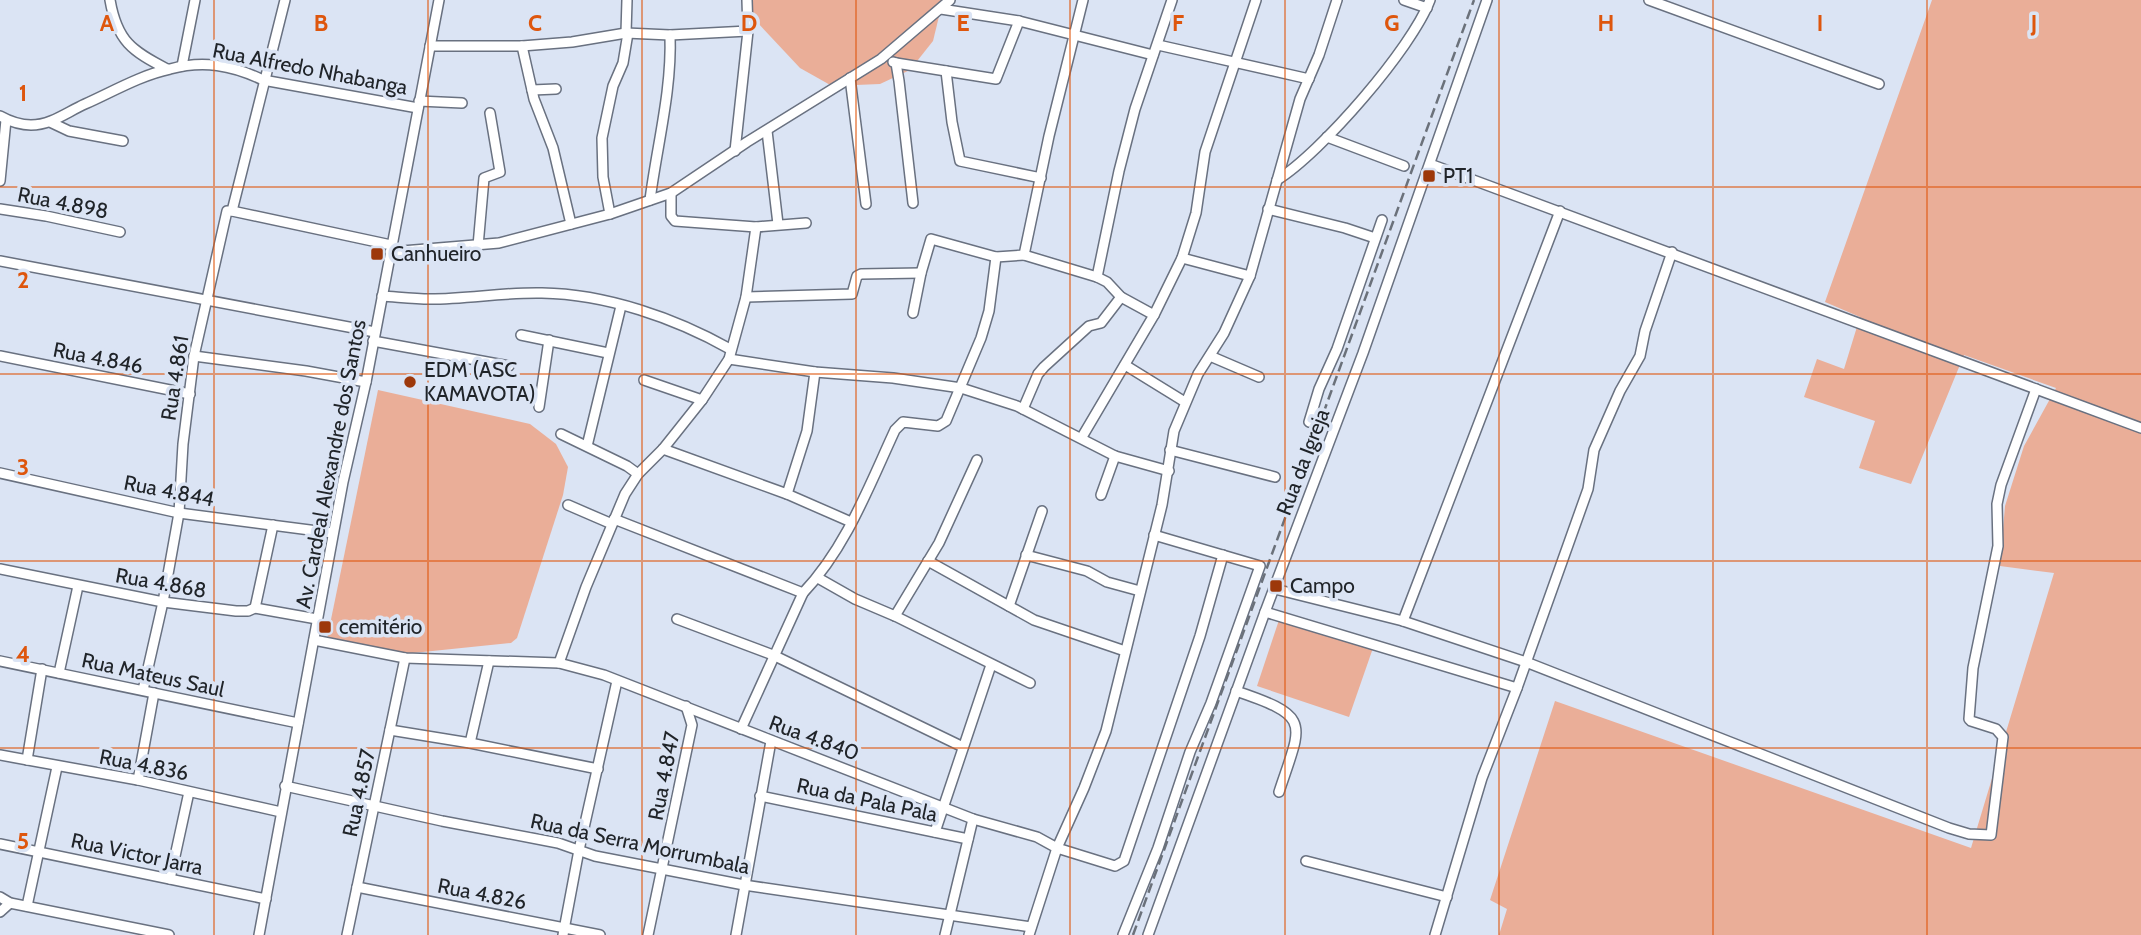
<svg xmlns="http://www.w3.org/2000/svg" width="2141" height="935" font-family="Cabin,sans-serif">
  <style>
    .green { fill: #eaae98 }
    .lines { fill: none; stroke-linecap: round; stroke-linejoin: round }
    .minor-casing { stroke: #697180; stroke-width: 12 }
    .minor { stroke: #fff; stroke-width: 9 }
    .rail { stroke: #6b717a; stroke-width: 2.5; stroke-dasharray: 10 5; stroke-linecap: butt }
    .grid { fill: none; stroke: #de560d; stroke-width: 2; stroke-opacity: 0.55 }
    .poi-dot { fill: #9d380a; stroke: #dbe4f4; stroke-width: 2.5 }
    .labels { text-anchor: middle; stroke-width: 7; stroke-linejoin: round; paint-order: stroke }
    .street-label { font-size: 21px; fill: #202429; stroke: #dbe4f4 }
    .poi-label { font-size: 21px; fill: #202429; stroke: #dbe4f4; text-anchor: start }
    .grid-label { font-size: 23px; text-anchor: middle; font-weight: bold; fill: #de560d; stroke: #dbe4f4; stroke-width: 7; stroke-linejoin: round; paint-order: stroke }
  </style>
  <rect width="100%" height="100%" fill="#dbe4f4"/>
  <g class="green">
    <path d="M747,0H943L933,41L910,70L880,84L832,86L800,68L756,21Z"/>
    <path d="M1932,0H2141V935H1499L1507,909L1490,900L1555,701L1971,848L2054,573L2000,566L2005,506L2024,446L2056,388L1964,355L1911,484L1859,468L1875,421L1804,397L1817,359L1844,369L1860,317L1825,302Z"/>
    <path d="M378,390L530,424L556,444L568,467L563,495L517,638L511,643L413,653H396L327,639Z"/>
    <path d="M1280,617L1373,648L1349,717L1257,686Z"/>
  </g>
  <g class="lines">
    <g class="minor-casing">
      <g id="minor">
        <path d="M110,0C117,41 132,51 167,69"/>
        <path d="M1404,0L1427,8"/>
        <path d="M1649,0L1879,84"/>
        <path d="M941,9L1019,21L1153,55"/>
        <path d="M626,33L627,0"/>
        <path d="M1158,45L1309,79"/>
        <path d="M430,46H522L572,42L626,33L670,35L748,31"/>
        <path d="M522,46L534,99L553,148L571,224"/>
        <path d="M893,62L896,63L899,81L913,203"/>
        <path d="M896,63L996,79L1019,21"/>
        <path d="M182,66L195,0"/>
        <path d="M946,71L952,122L960,161L1041,178"/>
        <path d="M850,78L866,204"/>
        <path d="M532,90L556,89"/>
        <path d="M419,101L462,103"/>
        <path d="M0,116C9,121 20,125 31,125C51,125 67,112 85,104C112,92 141,75 170,69C203,60 232,65 263,80L418,108"/>
        <path d="M50,122L69,131L123,141"/>
        <path d="M767,131L778,224"/>
        <path d="M1327,137L1404,166"/>
        <path d="M735,151L748,31L747,0"/>
        <path d="M1430,164L2141,428"/>
        <path d="M1277,180C1321,153 1412,48 1430,0"/>
        <path d="M0,181L6,120"/>
        <path d="M671,193V216L675,221L756,227L806,223"/>
        <path d="M650,200C657,145 672,91 670,35"/>
        <path d="M0,209L46,216L120,232"/>
        <path d="M1268,209L1345,228L1375,238"/>
        <path d="M232,211L391,245"/>
        <path d="M610,214L603,177L602,138L613,86L623,63L628,33"/>
        <path d="M478,246L484,178L500,172L490,113"/>
        <path d="M390,252L499,243L610,214L671,193L747,142L881,59L950,0"/>
        <path d="M1024,255L1097,277L1107,282L1121,297L1154,315"/>
        <path d="M1182,258L1250,276"/>
        <path d="M0,261L375,332"/>
        <path d="M1097,277L1119,171L1135,109L1172,0"/>
        <path d="M382,296C398,297 414,299 430,299C468,299 505,292 542,293C606,294 675,318 730,349"/>
        <path d="M746,297L852,294L857,276L861,274L921,273"/>
        <path d="M913,313L921,273L931,239L996,257"/>
        <path d="M521,335L608,353"/>
        <path d="M373,341L509,366"/>
        <path d="M0,356L190,394"/>
        <path d="M194,356L306,371L366,382"/>
        <path d="M1210,356L1259,377"/>
        <path d="M729,359L815,372L893,378L961,388L1017,406L1115,456L1169,471"/>
        <path d="M1125,365L1185,402"/>
        <path d="M644,380L702,400"/>
        <path d="M539,407L549,340"/>
        <path d="M1023,409L1038,374L1044,367L1089,326L1101,323L1121,297"/>
        <path d="M1309,422L1319,389L1337,349L1382,220"/>
        <path d="M561,434L627,466L638,474"/>
        <path d="M1082,437L1154,315L1182,258L1196,213L1205,152L1256,0"/>
        <path d="M587,446L621,306"/>
        <path d="M663,449L787,494L851,522"/>
        <path d="M1170,450L1275,477"/>
        <path d="M0,473L179,513L333,533"/>
        <path d="M787,494L807,431L815,372"/>
        <path d="M1101,495L1115,456"/>
        <path d="M568,505L612,524"/>
        <path d="M614,519L803,593"/>
        <path d="M1026,555L1087,571L1107,582L1140,591"/>
        <path d="M928,561L1034,620L1125,651"/>
        <path d="M0,569L163,602L236,611H248L255,608L317,619"/>
        <path d="M818,578L855,599L895,616L1030,683"/>
        <path d="M1275,589L1403,621L1526,662L1949,828L1969,834L1991,835L2003,737L1996,729L1971,721L1969,719L1973,668L1998,546L1997,504L2001,485L2036,389"/>
        <path d="M1009,606L1042,511"/>
        <path d="M255,608L273,525"/>
        <path d="M1265,612L1517,688"/>
        <path d="M895,616L939,543L977,460"/>
        <path d="M677,619L773,655L963,747"/>
        <path d="M1403,621L1560,211"/>
        <path d="M314,640L405,658L559,663L604,675L973,819L1037,837L1057,848L1115,866L1124,861L1200,636L1223,555"/>
        <path d="M0,661L298,723"/>
        <path d="M559,663L586,587L625,494L638,474L663,449L702,400L729,359L746,297L756,227"/>
        <path d="M59,673L78,586"/>
        <path d="M143,690L163,602L179,513L183,444L194,356L227,211H232L285,0"/>
        <path d="M1236,691C1313,717 1302,722 1279,792"/>
        <path d="M741,729L803,593C846,548 869,486 895,430L903,422L938,426L946,421L981,338L989,311L996,257L1024,255L1049,136L1083,0"/>
        <path d="M390,730L470,743L598,769"/>
        <path d="M470,743L489,661"/>
        <path d="M0,755L138,780L281,812"/>
        <path d="M27,760L42,669"/>
        <path d="M138,780L154,693"/>
        <path d="M285,786L442,821L558,843L595,856L744,885L1031,927"/>
        <path d="M760,796L968,839"/>
        <path d="M935,832L991,665"/>
        <path d="M0,844L266,899"/>
        <path d="M1306,861L1447,897"/>
        <path d="M170,879L189,792"/>
        <path d="M357,887L600,935"/>
        <path d="M0,897L10,903L169,935"/>
        <path d="M27,906L57,767"/>
        <path d="M0,912L10,903"/>
        <path d="M259,935L343,482L366,382L439,0"/>
        <path d="M347,935L405,658"/>
        <path d="M563,935L579,850L617,681"/>
        <path d="M648,935L692,725L686,706"/>
        <path d="M736,935L771,741"/>
        <path d="M945,935L973,819"/>
        <path d="M1029,935L1057,848L1084,788L1106,731L1162,505L1174,431L1198,374L1224,333L1250,276L1300,99L1319,55L1337,0"/>
        <path d="M1123,935L1158,848L1190,752L1211,703L1260,566L1154,535"/>
        <path d="M1148,935L1265,612L1363,353L1487,0"/>
        <path d="M1435,935L1482,778L1517,688L1588,489L1594,450L1620,391L1640,356L1645,331L1672,252"/>
      </g>
    </g>
    <use href="#minor" class="minor"/>
    <path class="rail" d="M1133,935L1474,0"/>
  </g>
  <path class="grid" d="M214,0V935M428,0V935M642,0V935M856,0V935M1070,0V935M1285,0V935M1499,0V935M1713,0V935M1927,0V935M0,187H2141M0,374H2141M0,561H2141M0,748H2141"/>
  <g class="poi-dot">
    <rect x="1422" y="169" width="14" height="14" rx="3.5"/>
    <rect x="370" y="247" width="14" height="14" rx="3.5"/>
    <circle cx="410" cy="382" r="7"/>
    <rect x="1269" y="579" width="14" height="14" rx="3.5"/>
    <rect x="318" y="620" width="14" height="14" rx="3.5"/>
  </g>
  <g class="labels">
    <g class="street-label">
      <text transform="translate(310 69) rotate(11)" y="7">Rua Alfredo Nhabanga</text>
      <text transform="translate(63 203) rotate(11)" y="7">Rua 4.898</text>
      <text transform="translate(98 358) rotate(11)" y="7">Rua 4.846</text>
      <text transform="translate(175 378) rotate(-81)" y="7">Rua 4.861</text>
      <text transform="translate(1303 462) rotate(-69)" y="7">Rua da Igreja</text>
      <text transform="translate(331 464) rotate(-79)" y="7">Av. Cardeal Alexandre dos Santos</text>
      <text transform="translate(169 491) rotate(11)" y="7">Rua 4.844</text>
      <text transform="translate(161 583) rotate(10)" y="7">Rua 4.868</text>
      <text transform="translate(153 675) rotate(12)" y="7">Rua Mateus Saul</text>
      <text transform="translate(814 738) rotate(20)" y="7">Rua 4.840</text>
      <text transform="translate(144 765) rotate(11)" y="7">Rua 4.836</text>
      <text transform="translate(664 776) rotate(-79)" y="7">Rua 4.847</text>
      <text transform="translate(359 793) rotate(-78)" y="7">Rua 4.857</text>
      <text transform="translate(867 800) rotate(12)" y="7">Rua da Pala Pala</text>
      <text transform="translate(640 844) rotate(12)" y="7">Rua da Serra Morrumbala</text>
      <text transform="translate(137 854) rotate(12)" y="7">Rua Victor Jarra</text>
      <text transform="translate(482 894) rotate(11)" y="7">Rua 4.826</text>
    </g>
    <g class="poi-label">
      <text x="1443" y="183">PT1</text>
      <text x="391" y="261">Canhueiro</text>
      <text x="424" y="377">EDM (ASC<tspan x="424" dy="24">KAMAVOTA)</tspan></text>
      <text x="1290" y="593">Campo</text>
      <text x="339" y="634">cemitério</text>
    </g>
  </g>
  <g class="grid-label">
    <text x="107" y="31">A</text>
    <text x="321" y="31">B</text>
    <text x="535" y="31">C</text>
    <text x="749" y="31">D</text>
    <text x="963" y="31">E</text>
    <text x="1178" y="31">F</text>
    <text x="1392" y="31">G</text>
    <text x="1606" y="31">H</text>
    <text x="1820" y="31">I</text>
    <text x="2034" y="31">J</text>
    <text x="23" y="101">1</text>
    <text x="23" y="288">2</text>
    <text x="23" y="475">3</text>
    <text x="23" y="662">4</text>
    <text x="23" y="849">5</text>
  </g>
</svg>
